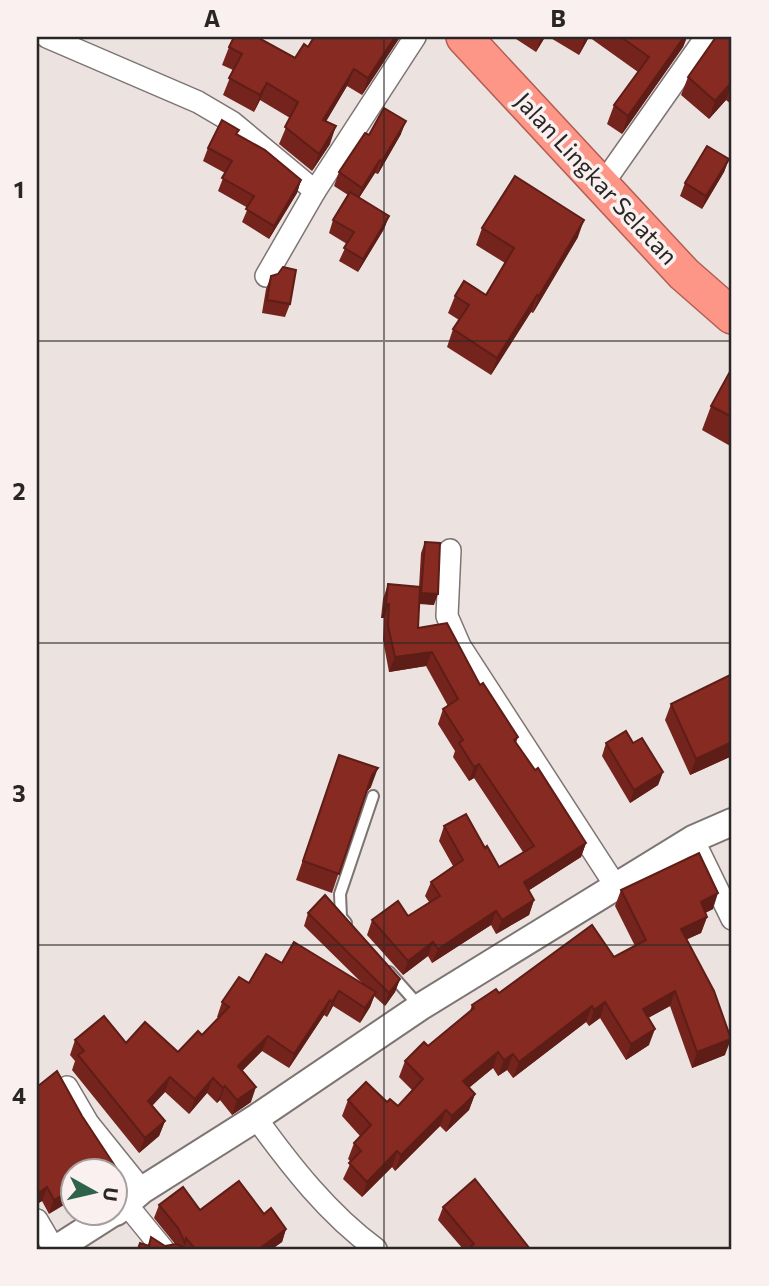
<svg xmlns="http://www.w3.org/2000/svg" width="769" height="1286" font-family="Commissioner,sans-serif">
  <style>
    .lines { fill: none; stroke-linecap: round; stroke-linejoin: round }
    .service-casing { stroke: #7d7573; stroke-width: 14 }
    .minor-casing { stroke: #7d7573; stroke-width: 24 }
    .tertiary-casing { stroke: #7d7573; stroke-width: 30 }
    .trunk-casing { stroke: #b35d53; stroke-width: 38 }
    .service { stroke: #fff; stroke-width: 10 }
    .minor { stroke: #fff; stroke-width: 21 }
    .tertiary { stroke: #fff; stroke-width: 26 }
    .trunk { stroke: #fe9688; stroke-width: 35 }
    .wall { fill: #74241c }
    .shaded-wall { fill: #5e1d17 }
    .building { fill: #872a21; stroke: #5e1d17; stroke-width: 2 }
    .grid { fill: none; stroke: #2a2626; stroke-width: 2; stroke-opacity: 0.55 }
    .labels { text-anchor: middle; stroke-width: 7; stroke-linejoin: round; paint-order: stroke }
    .street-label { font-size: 24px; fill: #2a2626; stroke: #f9f0ef }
    .neatline { fill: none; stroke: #2a2626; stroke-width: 2.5 }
    .grid-label { font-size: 23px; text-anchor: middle; font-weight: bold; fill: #2a2626 }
  </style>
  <rect width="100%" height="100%" fill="#ece3e1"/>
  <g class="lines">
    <g class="service-casing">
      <g id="service">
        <path d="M346,923L341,917L340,894L373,796"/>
        <path d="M389,972L420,1007"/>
      </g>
    </g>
    <g class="minor-casing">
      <g id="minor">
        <path d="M47,37L198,102L232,122L315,191L415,37"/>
        <path d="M602,185L706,37"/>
        <path d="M266,276L315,191"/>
        <path d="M450,550L447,616L460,646L615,885"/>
        <path d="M693,839L732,919"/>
        <path d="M67,1087L88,1123L142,1190"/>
        <path d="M256,1118C290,1165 328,1214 376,1249"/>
        <path d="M127,1205L163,1249"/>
        <path d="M37,1220L54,1249"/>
      </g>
    </g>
    <g class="tertiary-casing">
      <g id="tertiary">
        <path d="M116,1212L142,1190L256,1118L420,1007L693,839L732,822"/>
        <path d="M56,1249L114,1212"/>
      </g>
    </g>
    <g class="trunk-casing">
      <path id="trunk" d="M464,37L684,274L732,316"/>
    </g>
    <use href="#service" class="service"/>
    <use href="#minor" class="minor"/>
    <use href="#tertiary" class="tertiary"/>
    <use href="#trunk" class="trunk"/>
  </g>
  <g class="wall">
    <path d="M314,37H400L362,95L347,86L326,121L330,144L312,171L279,144L290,118L260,100L254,112L223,95L233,70L222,65L229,47L295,58L308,47Z"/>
    <path d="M513,37H545L536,52Z"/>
    <path d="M549,37H687L683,47L622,134L607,124L614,105L638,72L589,37L579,55Z"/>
    <path d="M732,37V105L726,100L709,119L681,95L688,77Z"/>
    <path d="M237,134L301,180L297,193L269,239L242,222L248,208L218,191L225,173L203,161L208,148Z"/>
    <path d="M401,134L378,174L375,173L359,198L389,216L384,229L358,272L339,261L347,244L329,233L333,220L348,195L334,186L339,172L369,135Z"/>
    <path d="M729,159L724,172L702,209L680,196L685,183Z"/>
    <path d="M482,228L578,237L533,313L531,312L491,375L447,347L453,329L459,320L448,313L455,296L486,295L505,263L476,245Z"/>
    <path d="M271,276L290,304L285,317L262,313L266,289Z"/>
    <path d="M732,368V447L702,430L711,406Z"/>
    <path d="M425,542L434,605L419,604L418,628L480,685L518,737L516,743L586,843L581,857L528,891L534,900L529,915L496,934L491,925L432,963L428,956L403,975L367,935L372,920L408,916L429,902L425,896L431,882L453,866L439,841L444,826L485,848L499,867L523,852L474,778L469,781L453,757L455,751L438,724L443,709L448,706L426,666L389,672L383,640L384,618H381L383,599L388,584L419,587L421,553Z"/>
    <path d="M732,674V756L690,775L665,720L671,704Z"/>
    <path d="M606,743H633L663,772L658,785L630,803L602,756Z"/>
    <path d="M339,755L371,787L366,792L332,893L296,880Z"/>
    <path d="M621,890L713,909L705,913L707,917L701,933L686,939L725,1055L692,1068L670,1006L648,1018L649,1045L626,1060L600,1018L589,1026L586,1022L513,1078L507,1070L498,1076L493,1068L469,1088L475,1094L469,1110L446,1132L440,1126L395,1171L392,1167L362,1197L343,1179L351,1162L348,1159L354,1143L360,1136L342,1116L348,1100L387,1102L398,1106L412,1090L399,1077L405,1061L428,1046L470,1011L472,1005L499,993L614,957L635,946L615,906Z"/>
    <path d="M308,913L400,979L395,992L385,1006L374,996L370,1007L360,1023L333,1006L327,1017L324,1015L289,1068L262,1051L242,1071L251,1102L232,1115L220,1100L217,1103L207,1093L189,1114L165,1092L152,1105L165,1121L159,1136L139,1153L72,1070L75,1061L70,1055L75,1040L126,1043L178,1052L202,1035L219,1018L217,1017L222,1002L249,983L282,963L362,983L304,926Z"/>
    <path d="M37,1087L82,1116L117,1169L116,1174V1171H74L49,1214L42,1201L37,1204Z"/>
    <path d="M159,1205L200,1210L264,1214L286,1229L282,1242L272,1249H137L148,1245L151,1237L165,1246L175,1244L154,1218Z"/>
    <path d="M443,1207L530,1249H463L438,1220Z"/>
  </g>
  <g class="shaded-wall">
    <path d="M395,37H400L362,95L368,78Z"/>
    <path d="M541,37H545L536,52Z"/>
    <path d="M585,37H589L579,55Z"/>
    <path d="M684,37H687L683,47L622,134L628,116Z"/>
    <path d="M354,69L347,86L317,137L323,120Z"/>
    <path d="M732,82L726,100L709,119L715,101Z"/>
    <path d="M267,83L260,100L254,112L260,95Z"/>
    <path d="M406,121L401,134L378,174L382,161Z"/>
    <path d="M336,126L330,144L312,171L319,154Z"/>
    <path d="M729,159L724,172L702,209L706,196Z"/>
    <path d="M380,160L375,173L357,201L362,188Z"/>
    <path d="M301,180L297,193L269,239L274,226Z"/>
    <path d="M389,216L384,229L358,272L363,259Z"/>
    <path d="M584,220L578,237L533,313L539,296Z"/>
    <path d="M537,295L531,312L491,375L497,358Z"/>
    <path d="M421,593L438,594L434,605L418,603Z"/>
    <path d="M386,604H389L384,618H381Z"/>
    <path d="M432,652L426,666L389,672L395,657Z"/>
    <path d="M732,742V756L690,775L696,759Z"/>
    <path d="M479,764L474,778L469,781L474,767Z"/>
    <path d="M378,768L371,787L366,793L372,775Z"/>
    <path d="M663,772L658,785L630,803L634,790Z"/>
    <path d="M586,843L581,857L518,897L524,882Z"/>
    <path d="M718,893L713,909L695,918L701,902Z"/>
    <path d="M534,900L529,915L496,934L502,920Z"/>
    <path d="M496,911L491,925L432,963L438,949Z"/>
    <path d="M707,917L701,933L675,945L681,929Z"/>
    <path d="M433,942L428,956L403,975L408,961Z"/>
    <path d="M400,979L395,992L385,1006L389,993Z"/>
    <path d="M339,991L333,1006L327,1017L332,1002Z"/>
    <path d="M675,991L670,1006L637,1024L643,1009Z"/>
    <path d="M376,992L370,1007L360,1023L365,1008Z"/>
    <path d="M330,1000L324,1015L289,1068L294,1054Z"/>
    <path d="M605,1002L600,1018L589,1026L594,1010Z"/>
    <path d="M592,1006L586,1022L513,1078L519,1062Z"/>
    <path d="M655,1029L649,1045L626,1060L631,1044Z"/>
    <path d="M268,1036L262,1051L232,1081L238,1066Z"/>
    <path d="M731,1039L725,1055L692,1068L697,1052Z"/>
    <path d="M498,1052L493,1068L457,1097L463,1081Z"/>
    <path d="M513,1054L507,1070L498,1076L504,1060Z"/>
    <path d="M170,1077L165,1092L143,1116L148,1101Z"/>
    <path d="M213,1078L207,1093L189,1114L195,1099Z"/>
    <path d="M225,1086L220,1100L217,1103L223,1088Z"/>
    <path d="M256,1087L251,1102L232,1115L237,1100Z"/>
    <path d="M475,1094L469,1110L446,1132L452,1116Z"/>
    <path d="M446,1110L440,1126L395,1171L401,1155Z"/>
    <path d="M165,1121L159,1136L139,1153L145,1138Z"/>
    <path d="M397,1151L392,1167L362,1197L367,1182Z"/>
    <path d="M47,1187L42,1201L37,1204V1194Z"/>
    <path d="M74,1188V1199L49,1214L54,1200Z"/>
    <path d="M286,1229L282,1242L272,1249H259Z"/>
  </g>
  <g class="building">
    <path d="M234,37H257L295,58L304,44L308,47L314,37H395L368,78L354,69L323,120L336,126L319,154L285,127L298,102L267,83L260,95L229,78L242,54L229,47Z"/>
    <path d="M621,37H684L628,116L614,105L649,57Z"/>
    <path d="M716,37H732V82L715,101L688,77Z"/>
    <path d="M384,108L406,121L382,161L380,160L362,188L339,172L365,133L369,135Z"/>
    <path d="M222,120L239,130L236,134L265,150L301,180L274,226L246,209L254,196L222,178L232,161L208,148Z"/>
    <path d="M707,146L729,159L706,196L685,183Z"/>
    <path d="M515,176L584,220L539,296L537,295L497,358L453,329L469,305L455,296L464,281L486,295L514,248L482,228Z"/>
    <path d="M350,192L389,216L363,259L344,248L354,232L333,220Z"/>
    <path d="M283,267L296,270L290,304L267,300L271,276L278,274Z"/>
    <path d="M732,368V417L711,406Z"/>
    <path d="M425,542L440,543L438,594L421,593Z"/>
    <path d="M388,584L420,587L418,628L447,623L480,685L483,683L518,737L514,740L535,770L538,768L586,843L524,882L534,900L502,920L496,911L438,949L433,942L408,961L372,920L398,901L408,916L440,896L431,882L463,860L444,826L466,814L485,848L487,846L499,867L534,846L479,764L474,767L459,743L463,740L443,709L458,699L432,652L395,657L388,626L389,604H386Z"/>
    <path d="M732,674V742L696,759L671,704Z"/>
    <path d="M626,731L633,743L642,738L663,772L634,790L606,743Z"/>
    <path d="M339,755L378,768L372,775L339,874L303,861Z"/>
    <path d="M699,853L718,893L701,902L707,917L681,929L714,991L731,1039L697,1052L675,991L643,1009L655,1029L631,1044L605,1002L594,1010L592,1006L519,1062L513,1054L504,1060L498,1052L463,1081L475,1094L452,1116L446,1110L401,1155L397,1151L367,1182L349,1163L361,1151L354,1143L371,1125L348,1100L366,1082L387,1102L390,1099L398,1106L423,1079L405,1061L424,1042L428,1046L474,1008L472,1005L496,989L499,993L592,925L614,957L646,940L621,890Z"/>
    <path d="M325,895L400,979L389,993L308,913Z"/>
    <path d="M294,942L376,992L365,1008L339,991L332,1002L330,1000L294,1054L268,1036L238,1066L256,1087L237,1100L225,1086L223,1088L213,1078L195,1099L170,1077L148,1101L165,1121L145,1138L78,1055L84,1051L75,1040L104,1016L126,1043L145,1022L178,1052L198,1031L202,1035L229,1007L222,1002L239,977L249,983L266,954L282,963Z"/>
    <path d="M57,1071L82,1116L117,1169L115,1171H74V1188L54,1200L47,1187L37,1194V1087Z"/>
    <path d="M475,1179L530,1249H474L471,1246L474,1244L443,1207Z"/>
    <path d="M239,1181L264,1214L271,1208L286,1229L259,1249H195L186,1238L185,1243L178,1228L159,1205L183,1187L200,1210Z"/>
    <path d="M151,1237L165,1246L176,1244L184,1247L183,1249H138L140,1243L149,1246Z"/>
  </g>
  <path class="grid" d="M384,37V1249M37,341H732M37,643H732M37,945H732"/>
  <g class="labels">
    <g class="street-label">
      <text transform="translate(596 179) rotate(47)" y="8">Jalan Lingkar Selatan</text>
    </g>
  </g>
  <rect width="769" height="1286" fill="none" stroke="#f9f0ef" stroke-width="77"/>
  <g transform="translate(94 1192) rotate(98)"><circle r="33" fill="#f9f0ef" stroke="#a69f9f" stroke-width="2"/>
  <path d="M0-5L12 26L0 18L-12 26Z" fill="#2e6349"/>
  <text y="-10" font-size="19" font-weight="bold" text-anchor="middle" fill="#2a2626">U</text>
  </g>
  <rect x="38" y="38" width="692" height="1210" class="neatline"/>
  <g class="grid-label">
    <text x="212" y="27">A</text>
    <text x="558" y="27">B</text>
    <text x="19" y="198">1</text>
    <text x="19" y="500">2</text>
    <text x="19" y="802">3</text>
    <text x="19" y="1104">4</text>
  </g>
</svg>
